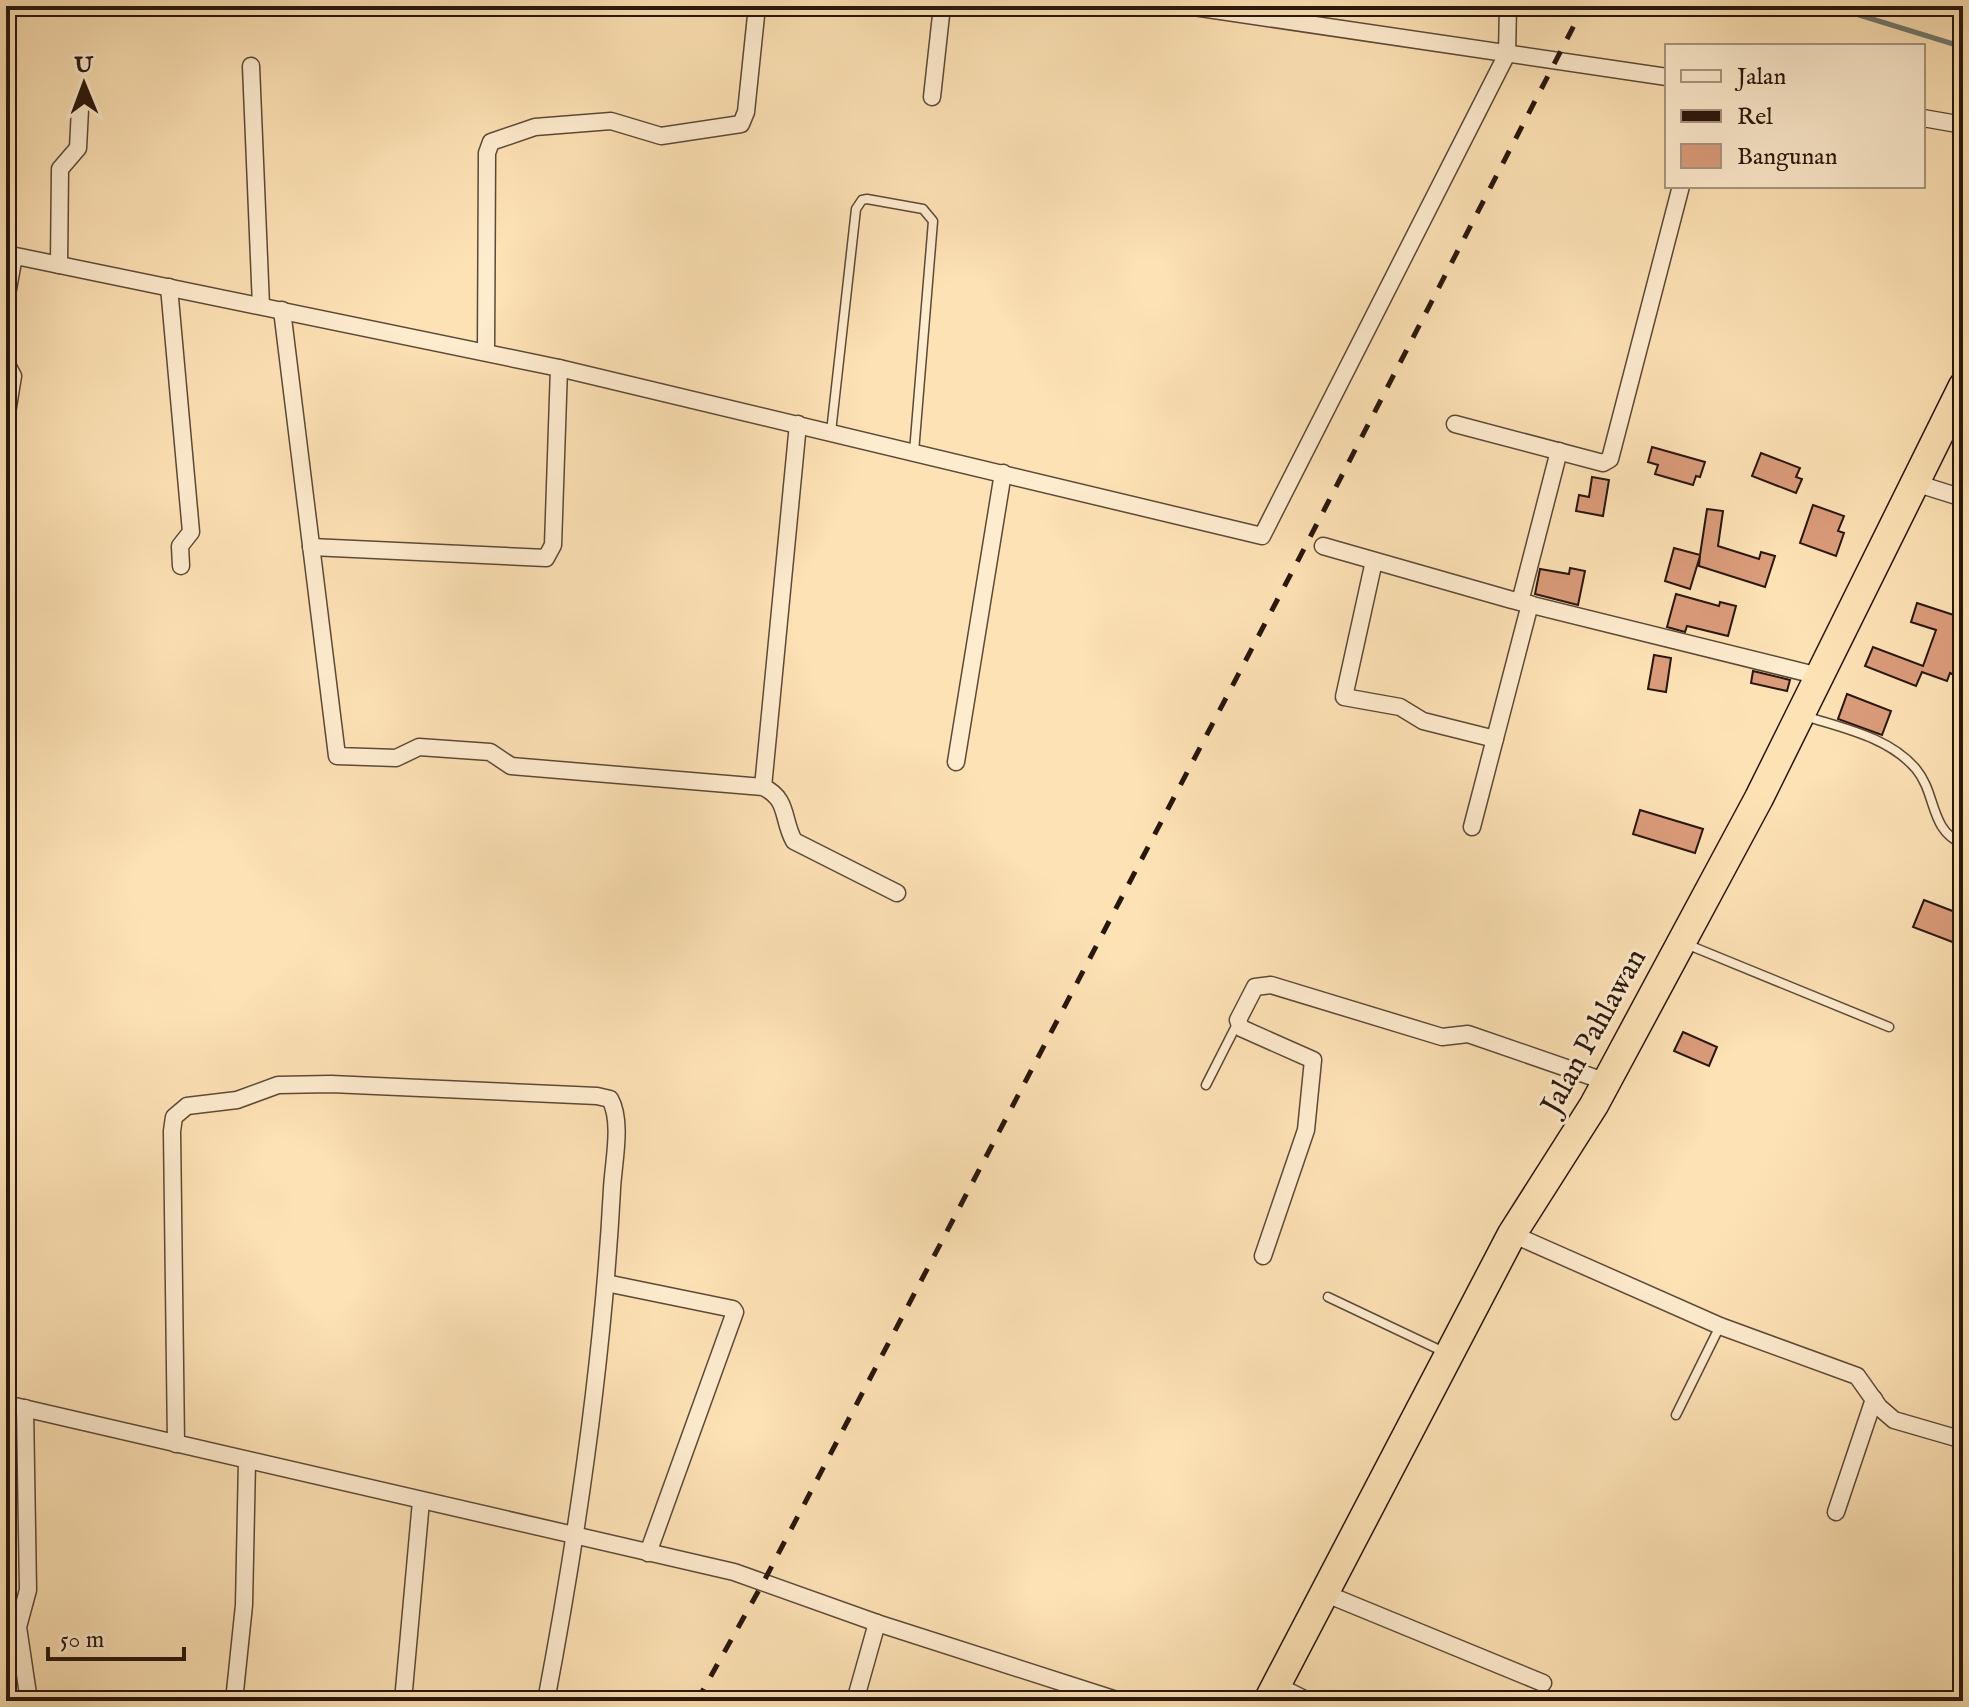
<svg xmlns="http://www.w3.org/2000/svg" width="1969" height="1707" font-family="'IM FELL English',serif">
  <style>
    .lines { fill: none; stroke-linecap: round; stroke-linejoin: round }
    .stream { stroke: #717a71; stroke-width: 5 }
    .building { fill: #db9c7b; stroke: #28160d; stroke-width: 2 }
    .service-casing { stroke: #5d4937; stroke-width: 11 }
    .minor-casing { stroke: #5d4937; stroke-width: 19 }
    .trunk-casing { stroke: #28160d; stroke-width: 31 }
    .service { stroke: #feeccf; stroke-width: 8 }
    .minor { stroke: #feeccf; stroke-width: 16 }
    .trunk { stroke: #fde2b5; stroke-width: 28 }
    .rail { stroke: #28160d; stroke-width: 5; stroke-dasharray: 14 14; stroke-linecap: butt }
    .labels { text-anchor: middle; stroke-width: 6; stroke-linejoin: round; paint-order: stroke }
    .street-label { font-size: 30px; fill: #28160d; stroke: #feeccf }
  </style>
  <rect width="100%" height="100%" fill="#fde2b5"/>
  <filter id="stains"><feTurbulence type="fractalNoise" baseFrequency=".0025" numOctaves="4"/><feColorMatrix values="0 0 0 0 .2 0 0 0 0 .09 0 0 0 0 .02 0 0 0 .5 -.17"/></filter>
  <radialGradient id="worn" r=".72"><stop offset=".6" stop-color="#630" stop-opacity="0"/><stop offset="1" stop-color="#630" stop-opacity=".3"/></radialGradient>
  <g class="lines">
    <path class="stream" d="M1830,6L1963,47"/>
  </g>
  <g class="building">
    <path d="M1652,447L1705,462L1700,477L1696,476L1693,485L1655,474L1658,465L1648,462Z"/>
    <path d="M1761,453L1800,468L1796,477L1802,479L1796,493L1752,476Z"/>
    <path d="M1592,477L1609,480L1603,516L1576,511L1579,495L1589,497Z"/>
    <path d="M1813,505L1844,516L1838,531L1844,533L1836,556L1800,543Z"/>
    <path d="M1707,509L1723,511L1718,546L1759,559L1761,552L1775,556L1765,587L1699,566L1700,556L1690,589L1665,581L1674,548L1700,555Z"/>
    <path d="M1570,568L1585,571L1578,605L1535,594L1540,569L1569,574Z"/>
    <path d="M1676,594L1719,606L1720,602L1736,606L1728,636L1687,626L1685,632L1667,627Z"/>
    <path d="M1917,603L1963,618V652L1954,675L1950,673L1947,681L1922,672L1916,686L1865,666L1873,647L1923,666L1936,630L1911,622Z"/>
    <path d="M1654,655L1671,658L1666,692L1648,689Z"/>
    <path d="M1753,671L1790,680L1787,691L1751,683Z"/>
    <path d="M1847,694L1891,711L1882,735L1838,719Z"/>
    <path d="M1640,810L1703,829L1695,853L1633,834Z"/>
    <path d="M1924,900L1963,915V946L1913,927Z"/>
    <path d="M1683,1032L1717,1047L1709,1066L1674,1051Z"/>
  </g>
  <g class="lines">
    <g class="service-casing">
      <g id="service">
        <path d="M831,432L856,209L862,200L867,199L923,209L933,221L914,452"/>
        <path d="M1805,716C1842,728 1889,737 1916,769C1937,794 1929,830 1963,844"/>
        <path d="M1686,944L1889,1027"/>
        <path d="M1206,1085L1237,1024"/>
        <path d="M1328,1297L1444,1352"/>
        <path d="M1676,1415L1720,1326"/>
      </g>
    </g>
    <g class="minor-casing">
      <g id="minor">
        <path d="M1187,6L1667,77"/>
        <path d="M251,66L261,306"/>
        <path d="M932,97L942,6"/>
        <path d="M1923,118L1963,125"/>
        <path d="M6,254L559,368L1262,536L1507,54L1508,6"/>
        <path d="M59,265L60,169L78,148L80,109"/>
        <path d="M169,287L191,532L180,546L181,566"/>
        <path d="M6,300L14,256"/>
        <path d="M282,310L337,756L396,758L419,747L490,752L511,766L763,787C789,799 782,820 794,841L897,893"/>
        <path d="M486,352L487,153L491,142L535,127L611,121L661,136L741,124L746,112L757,6"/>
        <path d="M6,363L13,376L6,419"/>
        <path d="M1455,424L1603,463L1610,459L1681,186"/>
        <path d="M1915,483L1963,498"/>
        <path d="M1323,546L1512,600L1819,676"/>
        <path d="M311,547L546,558L553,545L559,368"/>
        <path d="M1374,561L1344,697L1400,707L1423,721L1495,739"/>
        <path d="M1520,602L1559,451"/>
        <path d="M956,762L1003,473"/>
        <path d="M763,787L798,424"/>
        <path d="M1472,827L1530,604"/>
        <path d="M1512,1234L1720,1326L1857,1376L1879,1407L1894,1420L1963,1440"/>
        <path d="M1263,1256L1306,1130L1313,1060L1241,1028L1238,1020L1255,987L1271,985L1442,1037L1468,1034L1607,1082"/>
        <path d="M606,1283L733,1309L735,1312L648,1553"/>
        <path d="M6,1404L734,1572L877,1623L1120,1701"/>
        <path d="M25,1408L28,1590L18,1627L29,1701"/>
        <path d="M176,1444L172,1131L174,1117L187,1106L237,1100L278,1085L331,1084L597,1096L610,1099C623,1122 613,1164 612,1189C603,1361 578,1532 546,1701"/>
        <path d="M1836,1512L1874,1399"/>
        <path d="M1324,1593L1543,1683"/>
        <path d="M1276,1685L1308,1701"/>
        <path d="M234,1701L244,1605L247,1461"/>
        <path d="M403,1701L421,1501"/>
        <path d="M855,1701L877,1623"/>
      </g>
    </g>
    <g class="trunk-casing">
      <path id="trunk" d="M1268,1701L1512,1234L1594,1105L1759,798L1963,386"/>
    </g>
    <use href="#service" class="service"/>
    <use href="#minor" class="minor"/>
    <use href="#trunk" class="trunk"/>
    <path class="rail" d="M697,1701L764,1581L1305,547L1584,6"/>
  </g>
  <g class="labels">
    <g class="street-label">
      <text transform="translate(1593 1031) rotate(-61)" y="10">Jalan Pahlawan</text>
    </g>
  </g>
  <rect width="1969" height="1707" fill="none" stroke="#fde2b5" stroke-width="32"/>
  <rect x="8" y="8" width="1953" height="1691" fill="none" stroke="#28160d" stroke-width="4"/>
  <rect x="16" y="16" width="1937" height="1675" fill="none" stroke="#28160d" stroke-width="2"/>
  <rect x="1665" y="44" width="260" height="144" fill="#feeccf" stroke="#a89681" stroke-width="2"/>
  <rect x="1681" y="70" width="40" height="12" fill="#feeccf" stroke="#a89681" stroke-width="2"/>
  <text x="1737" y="84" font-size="24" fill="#28160d">Jalan</text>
  <rect x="1681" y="110" width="40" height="12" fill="#28160d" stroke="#a89681" stroke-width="2"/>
  <text x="1737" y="124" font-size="24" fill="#28160d">Rel</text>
  <rect x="1681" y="144" width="40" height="24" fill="#db9c7b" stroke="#a89681" stroke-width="2"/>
  <text x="1737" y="164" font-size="24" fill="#28160d">Bangunan</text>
  <g transform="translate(84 84) rotate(359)" stroke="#feeccf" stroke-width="6" paint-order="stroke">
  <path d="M0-6L14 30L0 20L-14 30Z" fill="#28160d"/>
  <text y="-12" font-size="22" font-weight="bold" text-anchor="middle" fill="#28160d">U</text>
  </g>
  <path d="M48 1647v12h136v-12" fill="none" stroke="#28160d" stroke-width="4"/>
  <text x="60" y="1647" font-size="24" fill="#28160d" stroke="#feeccf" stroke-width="6" paint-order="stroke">50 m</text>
  <rect width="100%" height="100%" filter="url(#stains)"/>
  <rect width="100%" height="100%" fill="url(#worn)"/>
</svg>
